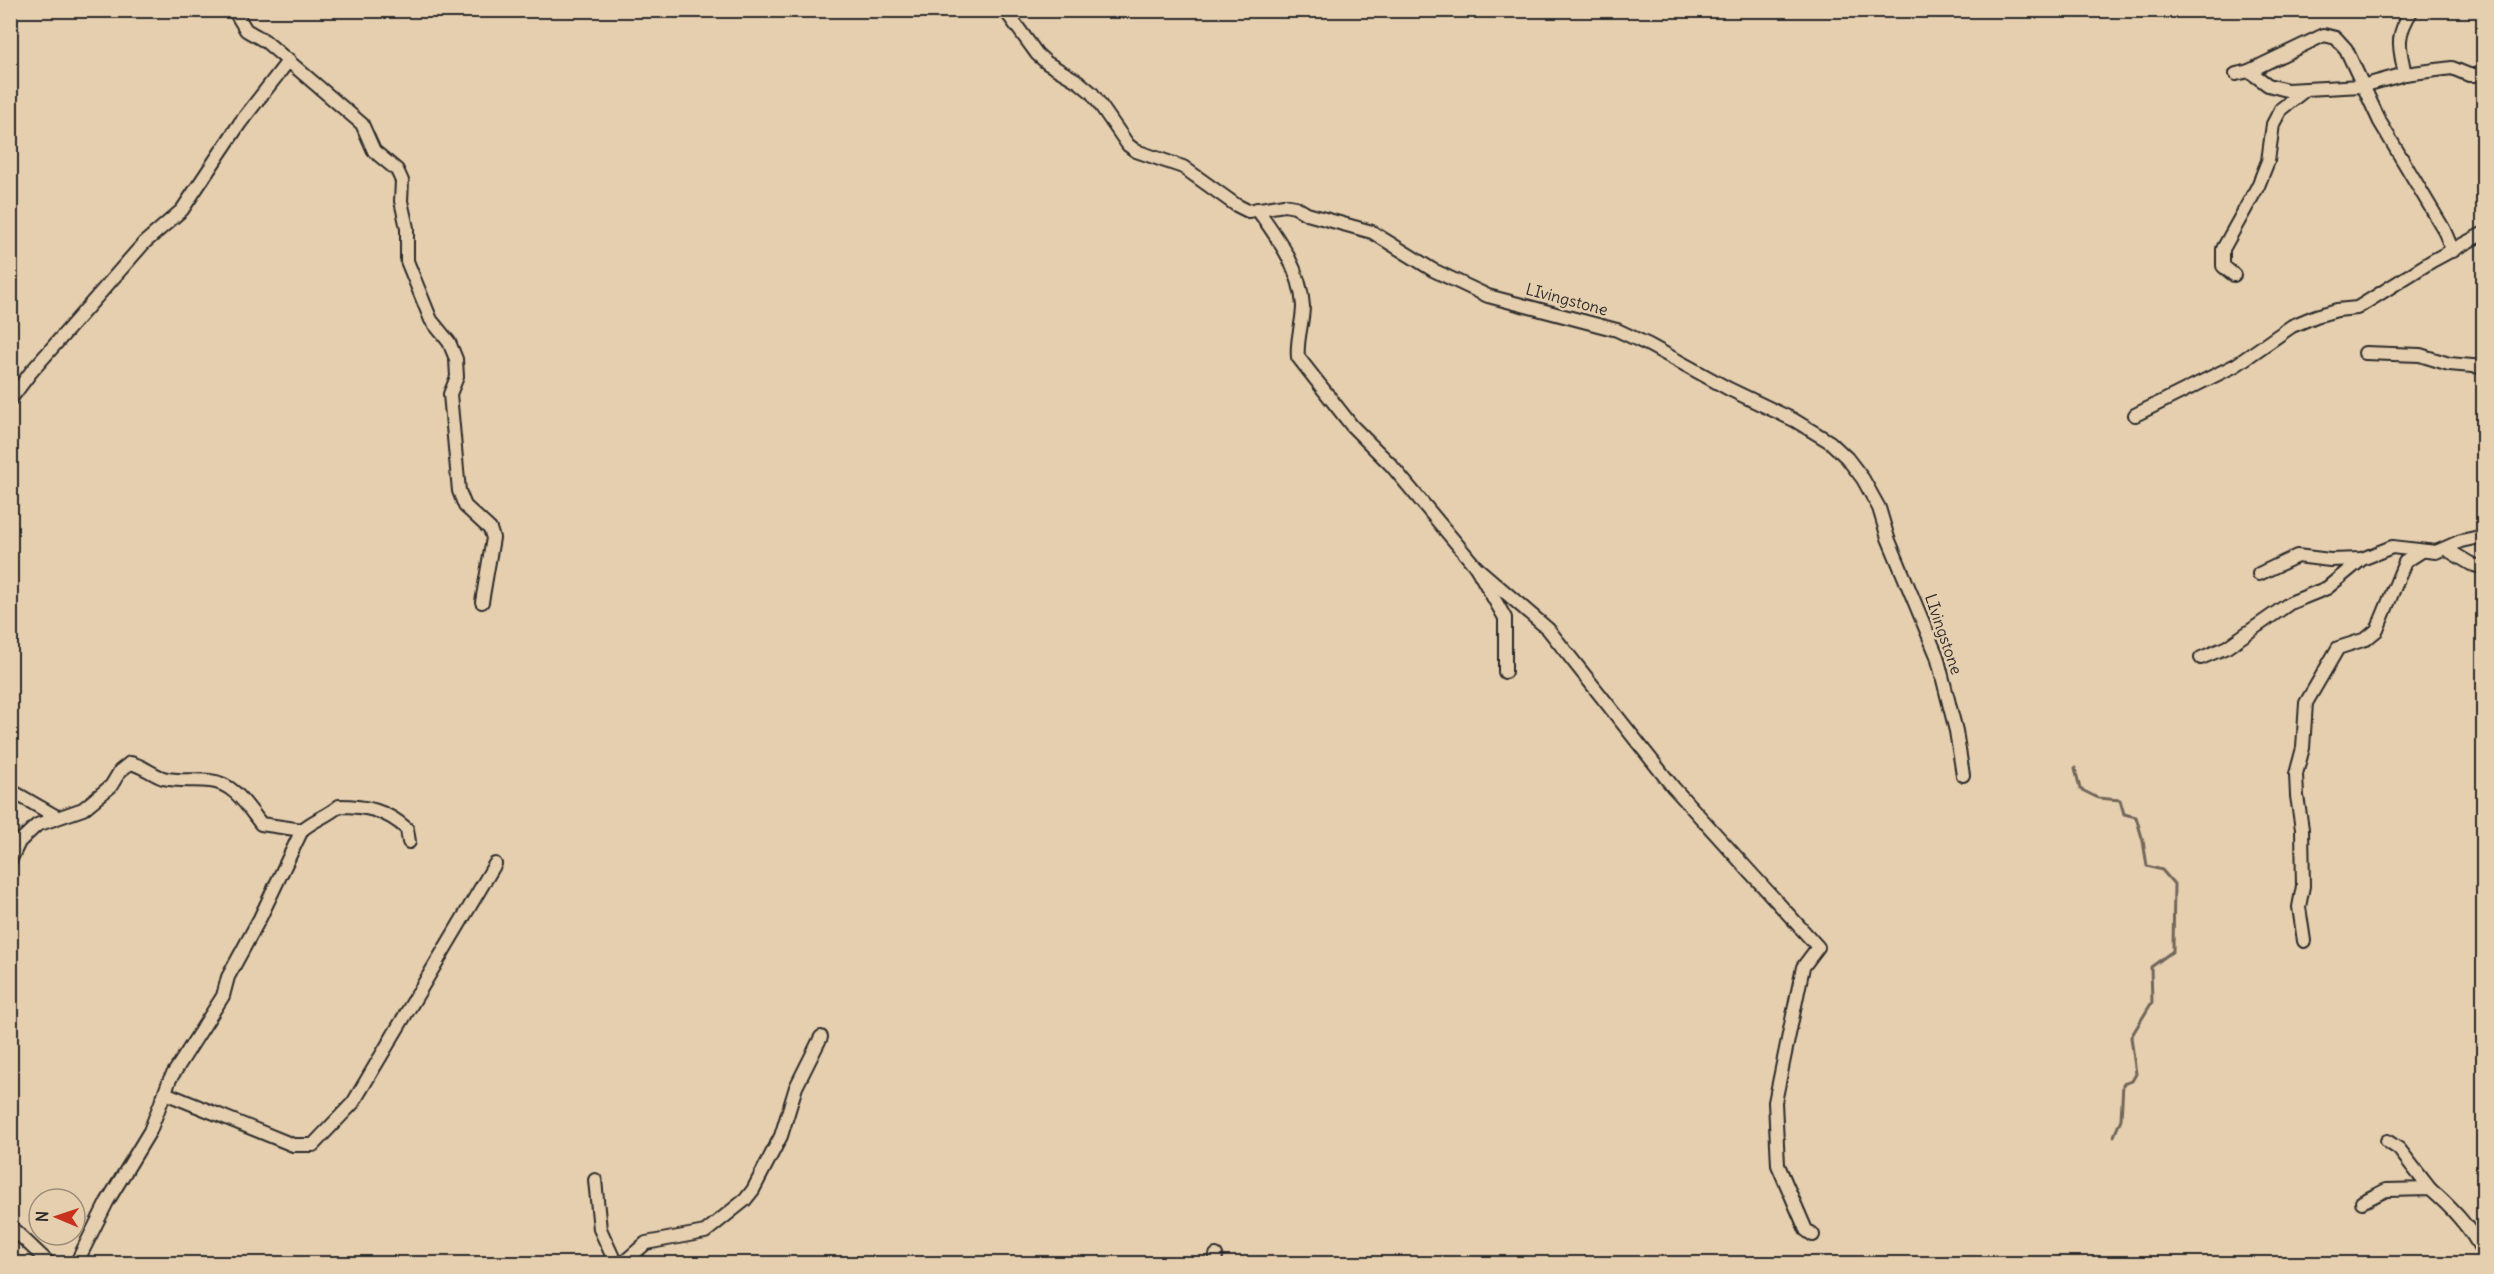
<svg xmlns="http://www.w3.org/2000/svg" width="2494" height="1274" font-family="Delius,sans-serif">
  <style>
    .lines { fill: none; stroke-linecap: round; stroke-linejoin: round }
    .stream { stroke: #6f665a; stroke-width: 3 }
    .minor-casing { stroke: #2b2b2b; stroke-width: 16 }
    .minor { stroke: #e6cfaf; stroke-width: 12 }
    .labels { text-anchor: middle; stroke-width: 5; stroke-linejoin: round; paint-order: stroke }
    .street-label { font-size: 16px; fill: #2b2b2b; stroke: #e6cfaf }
  </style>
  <rect width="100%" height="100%" fill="#e6cfaf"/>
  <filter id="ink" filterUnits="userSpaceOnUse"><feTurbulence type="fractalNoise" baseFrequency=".0167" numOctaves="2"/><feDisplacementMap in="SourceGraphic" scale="12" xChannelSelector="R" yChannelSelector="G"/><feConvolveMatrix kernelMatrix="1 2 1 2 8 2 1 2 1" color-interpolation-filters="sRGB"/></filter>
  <g filter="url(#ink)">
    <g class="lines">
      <path class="stream" d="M2075,768L2080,789L2098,798L2120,800L2124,814L2136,817L2143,841L2147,866L2162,870L2174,884L2173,951L2151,967L2152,1002L2131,1037L2136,1074L2132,1081L2123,1084L2121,1119L2114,1136"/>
      <g class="minor-casing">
        <g id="minor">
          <path d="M234,10L246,30L265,41L362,124L374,151L397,170L402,181L401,201L407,228V261L431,320L449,342L456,359L457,377L450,394L459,491L465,506L490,529L493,538L482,602"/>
          <path d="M1005,10L1037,54L1047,63L1079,82L1092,93L1128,145L1136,151L1183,167L1236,205L1248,211L1284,205L1295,207L1307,214L1372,232L1433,270L1488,296L1617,330L1649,345L1729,389L1794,420L1830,442L1847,458L1863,479L1879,508L1888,538L1937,656L1956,731L1963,775"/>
          <path d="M2249,71L2324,35L2336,38L2346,49L2380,122L2443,228L2453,251"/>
          <path d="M2236,74L2249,71L2268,85L2287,90L2362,86L2405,74L2452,68L2469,75H2484"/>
          <path d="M2405,74C2399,46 2395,37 2412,10"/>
          <path d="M1257,209C1277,237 1301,269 1303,306C1303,323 1296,340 1298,357L1352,426L1391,465L1476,567L1505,618V672"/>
          <path d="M2234,275L2223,266V249L2258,186L2268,161L2273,124L2281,109L2305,90"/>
          <path d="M2365,353L2420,355L2449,364L2484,367"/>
          <path d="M10,400L31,372L144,243L182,210L240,123L289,60"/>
          <path d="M2135,415L2236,365L2292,326L2316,316L2337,310L2357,308L2432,261L2484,233"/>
          <path d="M2446,549L2471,564L2484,568"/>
          <path d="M1476,567L1548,629L1673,787L1818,947L1803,967L1775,1102L1778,1165L1806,1230L1813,1235"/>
          <path d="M2259,574L2297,556L2330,560L2362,559"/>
          <path d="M2201,658L2227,647L2290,603L2327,588L2362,559L2392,547L2436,552L2461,541L2484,536"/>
          <path d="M10,790L57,817"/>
          <path d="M10,861L19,842L37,825L83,809L111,786L120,771L130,763C142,765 151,774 163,778C179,782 194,779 210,781C234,783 247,806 261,824L302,830C315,819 326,817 339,806C366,806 386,810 407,829L409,842"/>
          <path d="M2304,941L2299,907L2303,886L2302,829L2297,796L2296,774L2303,748L2306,703L2338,648L2366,639L2377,630L2405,562L2422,551"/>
          <path d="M165,1093L293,1145H313L353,1103L495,864"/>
          <path d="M2387,1141L2399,1149L2430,1189"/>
          <path d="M595,1180L600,1229L616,1264"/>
          <path d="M2362,1202L2386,1190L2430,1189C2452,1208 2470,1227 2484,1254"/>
          <path d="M10,1226L50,1264"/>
          <path d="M76,1264L107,1202L150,1131L170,1079L223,996L228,977L260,918L302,830"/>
          <path d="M622,1264L646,1243L705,1232L745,1200L753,1190L781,1136L796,1087L821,1037"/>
          <path d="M1215,1264L1216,1255"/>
        </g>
      </g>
      <use href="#minor" class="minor"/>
    </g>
  </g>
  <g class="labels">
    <g class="street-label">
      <text transform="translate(1567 299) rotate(15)" y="6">LIvingstone</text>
      <text transform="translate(1944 634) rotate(71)" y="6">LIvingstone</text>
    </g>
  </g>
  <rect width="2494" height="1274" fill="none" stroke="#e6cfaf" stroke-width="36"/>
  <rect x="18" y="18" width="2458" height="1238" fill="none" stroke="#2b2b2b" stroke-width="2" filter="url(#ink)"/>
  <g transform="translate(57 1217) rotate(272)"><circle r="28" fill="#e6cfaf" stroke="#9b8d7a" stroke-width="1.5"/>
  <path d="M0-4.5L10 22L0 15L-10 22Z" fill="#c8321e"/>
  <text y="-9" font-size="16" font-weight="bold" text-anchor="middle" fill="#2b2b2b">N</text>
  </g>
</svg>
